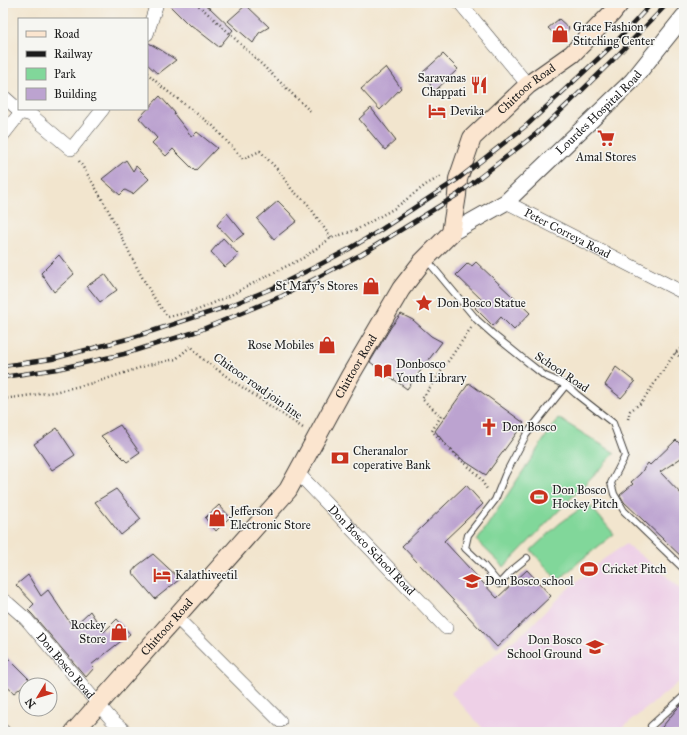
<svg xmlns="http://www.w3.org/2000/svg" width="687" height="735" font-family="'IM FELL Great Primer',serif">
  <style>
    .built { fill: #eed0e7 }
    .green { fill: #81d79a; stroke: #4e7a5b }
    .building { fill: #bca3d0 }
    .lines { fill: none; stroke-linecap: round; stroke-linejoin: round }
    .service-casing { stroke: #3c3a37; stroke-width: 8 }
    .minor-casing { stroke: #3c3a37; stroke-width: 14 }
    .tertiary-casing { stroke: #3c3a37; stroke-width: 18 }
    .secondary-casing { stroke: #3c3a37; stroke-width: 20 }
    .path { stroke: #3c3a37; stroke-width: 2.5; stroke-dasharray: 1 3; stroke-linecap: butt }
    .service { stroke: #fff; stroke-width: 6 }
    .minor { stroke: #fff; stroke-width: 13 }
    .tertiary { stroke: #fff; stroke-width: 16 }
    .secondary { stroke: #fbe5cf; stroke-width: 18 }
    .rail-casing { stroke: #1c1c1c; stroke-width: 4.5 }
    .rail { stroke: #f6f6f2; stroke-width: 3; stroke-dasharray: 9; stroke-linecap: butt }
    .labels { text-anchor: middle; stroke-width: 3; stroke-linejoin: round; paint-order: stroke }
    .poi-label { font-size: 12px; fill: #1c1c1c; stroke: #f6f6f2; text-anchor: start }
    .street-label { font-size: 12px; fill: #1c1c1c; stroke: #f6f6f2 }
  </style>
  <rect width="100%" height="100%" fill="#f6f6f2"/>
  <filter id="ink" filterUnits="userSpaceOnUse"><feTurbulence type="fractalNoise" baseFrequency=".025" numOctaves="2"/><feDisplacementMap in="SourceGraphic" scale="8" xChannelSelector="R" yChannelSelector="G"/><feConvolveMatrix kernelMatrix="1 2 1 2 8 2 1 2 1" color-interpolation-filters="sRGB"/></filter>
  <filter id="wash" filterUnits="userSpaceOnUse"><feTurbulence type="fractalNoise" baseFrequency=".012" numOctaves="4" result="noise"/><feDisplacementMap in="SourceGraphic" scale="16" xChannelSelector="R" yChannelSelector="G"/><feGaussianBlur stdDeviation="0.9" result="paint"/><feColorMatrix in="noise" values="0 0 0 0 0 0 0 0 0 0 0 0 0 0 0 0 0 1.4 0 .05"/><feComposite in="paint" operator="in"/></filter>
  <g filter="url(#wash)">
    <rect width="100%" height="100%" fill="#f2e5ce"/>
    <path class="built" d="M626,544L659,569L684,593V678L617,732H486L451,693L482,665L528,629L563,593L601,561Z"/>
    <g class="green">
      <path d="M558,418L615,453L504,567L477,541Z"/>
      <path d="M588,503L614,534L580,561L558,581L531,550L559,524Z"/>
    </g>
    <g id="blocks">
      <g class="building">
        <path d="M167,3H203L209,8H210L233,30L219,47L191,25L190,26Z"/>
        <path d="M246,5L269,27L259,33L253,43L228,21Z"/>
        <path d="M559,19L569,28L561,40L548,28Z"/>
        <path d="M147,42L161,50L176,60L158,74L147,64Z"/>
        <path d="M443,54L458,69L435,91L422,73Z"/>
        <path d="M386,67L401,88L380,110L361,89Z"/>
        <path d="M160,96L175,113L174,114L192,137L197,132L217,148L195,171L173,149L166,156L152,143L157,138L139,118Z"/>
        <path d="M371,108L396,140L385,150L359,119Z"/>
        <path d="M126,160L133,171L136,166L149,179L133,194L125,190L120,195L102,179Z"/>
        <path d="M278,201L290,213L297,221L274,239L257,219Z"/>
        <path d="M227,213L244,234L233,242L217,225Z"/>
        <path d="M223,238L239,255L225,267L211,252Z"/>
        <path d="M59,255L74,274L54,292L41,273Z"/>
        <path d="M476,262L530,313L514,330L501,317L493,326L475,308L482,300L456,275L468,263L472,266Z"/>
        <path d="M105,274L117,290L100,302L87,286Z"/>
        <path d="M401,314L413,320L431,336L442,342L407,389L370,362L391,327Z"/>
        <path d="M616,367L635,382L621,398L605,385Z"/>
        <path d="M469,383L524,423L486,475L463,460L446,445L435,431Z"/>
        <path d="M120,425L140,453L127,462L101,436Z"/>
        <path d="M57,428L75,455L52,470L34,444Z"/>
        <path d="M676,440L684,448V456L660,472L684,497V559L624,502L620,495L633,484L631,482L640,474L648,463L650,465Z"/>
        <path d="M466,485L483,504L444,541L497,598L527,570L551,596L497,647L402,546Z"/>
        <path d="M116,489L141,519L121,535L95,502Z"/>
        <path d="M219,505L230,517L216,531L205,518Z"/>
        <path d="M153,554L180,579L155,599L132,572L137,566Z"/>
        <path d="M28,575L41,596L48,590L73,627L90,611L104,632L117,619L130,634L91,665L94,668L86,677L32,614L28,610L34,604L16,585Z"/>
        <path d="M3,653L30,680L14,693L3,683Z"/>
        <path d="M684,702V732H658L676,710Z"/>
      </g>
    </g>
  </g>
  <g filter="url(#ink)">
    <use href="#blocks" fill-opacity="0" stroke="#3c3a37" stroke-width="1"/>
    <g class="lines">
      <g class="service-casing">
        <g id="service">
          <path d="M427,260L477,320L495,336L526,361L545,376L566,385L576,394L613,423L625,456L611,483L614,494L624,511L684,569"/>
          <path d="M527,558L511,571L499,584L484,566L465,548L468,535L495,500L505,475L526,435L566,385"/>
          <path d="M651,726L684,696"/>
        </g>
      </g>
      <g class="minor-casing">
        <g id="minor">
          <path d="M460,3L528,85"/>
          <path d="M147,34L157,3"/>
          <path d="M3,96L21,112L31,115L71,149L103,109"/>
          <path d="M3,135L21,112"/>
          <path id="s1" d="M506,202L684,293"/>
          <path id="s2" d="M297,472L446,628"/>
          <path id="s3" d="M3,600L9,604L26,619L111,719L126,732"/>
          <path d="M176,617L280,721"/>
          <path d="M3,731L4,732"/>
        </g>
      </g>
      <g class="tertiary-casing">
        <g id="tertiary">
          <path id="s4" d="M451,233L506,202L632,81L684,16"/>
        </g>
      </g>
      <g class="secondary-casing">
        <g id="secondary">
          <path id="s5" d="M74,732L288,490L350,376L401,289L422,262L451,233L457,195L458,179L472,138L528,85L572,54L612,13L620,3"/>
        </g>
      </g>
      <g class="path">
        <path d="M196,3L225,29L310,111"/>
        <path d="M147,73L162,87L213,126L243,159L260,151L278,170L292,190L307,203L331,238"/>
        <path d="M79,161C93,183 107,206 118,230C133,259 147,291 168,317L198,310L229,296L265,277L303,258L331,238L356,230L395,208L427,184L442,176"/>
        <path d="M471,328L422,399L441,416L432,431L452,452L477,474L487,489"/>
        <path d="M675,353L684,360"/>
        <path d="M3,399L54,392L97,382L148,365L176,359L191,346L200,357L233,381L303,428"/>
        <path d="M628,419L630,411L641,403L675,353L684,346"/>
      </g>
      <use href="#service" class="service"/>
      <use href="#minor" class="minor"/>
      <use href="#tertiary" class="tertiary"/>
      <use href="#secondary" class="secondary"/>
      <g class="rail-casing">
        <g id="rail">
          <path d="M3,366L52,359L131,338L229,306L273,288L317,266L349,249L379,231L458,179L527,125L616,42L652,3"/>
          <path d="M3,377L57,369L124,354L198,331L239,314L282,296L362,254L457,195L537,133L570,102L611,62L668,3"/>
        </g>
      </g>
      <use href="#rail" class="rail"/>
    </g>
  </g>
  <defs>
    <g id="shop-bare" transform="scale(1.38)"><path d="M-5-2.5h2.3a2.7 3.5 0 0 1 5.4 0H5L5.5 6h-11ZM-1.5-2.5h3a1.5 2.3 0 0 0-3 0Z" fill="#c8321e" stroke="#f6f6f2" stroke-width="2.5" paint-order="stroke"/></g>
    <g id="restaurant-bare" transform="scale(1.38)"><path d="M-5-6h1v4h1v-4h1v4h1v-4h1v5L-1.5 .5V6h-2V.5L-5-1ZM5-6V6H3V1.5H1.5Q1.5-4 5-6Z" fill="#c8321e" stroke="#f6f6f2" stroke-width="2.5" paint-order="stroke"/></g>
    <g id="hotel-bare" transform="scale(1.38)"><path d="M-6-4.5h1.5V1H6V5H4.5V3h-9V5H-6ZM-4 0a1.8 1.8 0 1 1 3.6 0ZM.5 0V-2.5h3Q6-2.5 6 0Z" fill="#c8321e" stroke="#f6f6f2" stroke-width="2.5" paint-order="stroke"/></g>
    <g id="supermarket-bare" transform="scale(1.38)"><path d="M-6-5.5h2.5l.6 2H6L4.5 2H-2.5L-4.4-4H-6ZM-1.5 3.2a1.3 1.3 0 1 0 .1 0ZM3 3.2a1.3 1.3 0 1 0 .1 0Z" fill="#c8321e" stroke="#f6f6f2" stroke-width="2.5" paint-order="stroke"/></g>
    <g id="sight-bare" transform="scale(1.38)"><path d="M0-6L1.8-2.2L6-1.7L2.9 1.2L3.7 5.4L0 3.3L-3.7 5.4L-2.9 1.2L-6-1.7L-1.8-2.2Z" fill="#c8321e" stroke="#f6f6f2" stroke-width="2.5" paint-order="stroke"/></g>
    <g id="library-bare" transform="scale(1.38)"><path d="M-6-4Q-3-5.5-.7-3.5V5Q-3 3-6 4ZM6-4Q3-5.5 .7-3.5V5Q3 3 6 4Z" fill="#c8321e" stroke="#f6f6f2" stroke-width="2.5" paint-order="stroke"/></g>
    <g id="church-bare" transform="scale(1.38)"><path d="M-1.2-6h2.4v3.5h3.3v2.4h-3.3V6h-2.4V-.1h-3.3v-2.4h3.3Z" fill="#c8321e" stroke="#f6f6f2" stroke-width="2.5" paint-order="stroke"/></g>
    <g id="bank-bare" transform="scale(1.38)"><path d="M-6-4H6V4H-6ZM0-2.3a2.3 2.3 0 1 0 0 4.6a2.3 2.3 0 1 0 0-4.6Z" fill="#c8321e" stroke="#f6f6f2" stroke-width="2.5" paint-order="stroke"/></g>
    <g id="stadium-bare" transform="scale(1.38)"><path d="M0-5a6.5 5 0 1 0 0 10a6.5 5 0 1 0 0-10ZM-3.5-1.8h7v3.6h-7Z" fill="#c8321e" stroke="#f6f6f2" stroke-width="2.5" paint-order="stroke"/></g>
    <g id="school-bare" transform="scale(1.38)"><path d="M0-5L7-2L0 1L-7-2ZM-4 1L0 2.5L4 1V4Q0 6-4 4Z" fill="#c8321e" stroke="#f6f6f2" stroke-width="2.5" paint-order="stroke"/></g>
  </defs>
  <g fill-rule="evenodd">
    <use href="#shop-bare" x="560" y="34"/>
    <use href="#restaurant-bare" x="479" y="85"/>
    <use href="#hotel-bare" x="437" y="111"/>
    <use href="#supermarket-bare" x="606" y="138"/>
    <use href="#shop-bare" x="371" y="286"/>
    <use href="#sight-bare" x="424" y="303"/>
    <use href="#shop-bare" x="327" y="345"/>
    <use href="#library-bare" x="383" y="371"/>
    <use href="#church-bare" x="489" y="427"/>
    <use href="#bank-bare" x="340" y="458"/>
    <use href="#stadium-bare" x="539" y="497"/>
    <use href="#shop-bare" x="217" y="518"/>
    <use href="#stadium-bare" x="589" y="569"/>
    <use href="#hotel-bare" x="162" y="575"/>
    <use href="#school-bare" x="472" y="581"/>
    <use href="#shop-bare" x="119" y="632"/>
    <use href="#school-bare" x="595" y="647"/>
  </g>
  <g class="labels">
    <g class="poi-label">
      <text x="573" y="31">Grace Fashion<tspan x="573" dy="14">Stitching Center</tspan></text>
      <text x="466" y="82" text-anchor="end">Saravanas<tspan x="466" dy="14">Chappati</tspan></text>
      <text x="450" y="115">Devika</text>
      <text x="606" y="161" text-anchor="middle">Amal Stores</text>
      <text x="358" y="290" text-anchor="end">St Mary's Stores</text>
      <text x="437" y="307">Don Bosco Statue</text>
      <text x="314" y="349" text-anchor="end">Rose Mobiles</text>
      <text x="396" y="368">Donbosco<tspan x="396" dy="14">Youth Library</tspan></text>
      <text x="502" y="431">Don Bosco</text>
      <text x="353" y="455">Cheranalor<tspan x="353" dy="14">coperative Bank</tspan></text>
      <text x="552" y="494">Don Bosco<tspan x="552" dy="14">Hockey Pitch</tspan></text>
      <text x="230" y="515">Jefferson<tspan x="230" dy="14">Electronic Store</tspan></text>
      <text x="602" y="573">Cricket Pitch</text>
      <text x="175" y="579">Kalathiveetil</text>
      <text x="485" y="585">Don Bosco school</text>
      <text x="106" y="629" text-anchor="end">Rockey<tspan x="106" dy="14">Store</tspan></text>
      <text x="582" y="644" text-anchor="end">Don Bosco<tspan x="582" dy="14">School Ground</tspan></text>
    </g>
    <g class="street-label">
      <text dy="4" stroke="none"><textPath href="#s5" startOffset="800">Chittoor Road</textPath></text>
      <text dy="4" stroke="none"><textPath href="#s4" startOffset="192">Lourdes Hospital Road</textPath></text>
      <text dy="4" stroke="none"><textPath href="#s1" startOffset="69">Peter Correya Road</textPath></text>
      <text dy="4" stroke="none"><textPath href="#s5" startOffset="464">Chittoor Road</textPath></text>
      <text transform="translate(562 372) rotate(34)" y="4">School Road</text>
      <text transform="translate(258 386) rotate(35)" y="4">Chitoor road join line</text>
      <text dy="4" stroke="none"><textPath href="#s2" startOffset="108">Don Bosco School Road</textPath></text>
      <text dy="4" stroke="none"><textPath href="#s5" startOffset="140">Chittoor Road</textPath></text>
      <text dy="4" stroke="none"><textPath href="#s3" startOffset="91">Don Bosco Road</textPath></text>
    </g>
  </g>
  <rect width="687" height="735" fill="none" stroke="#f6f6f2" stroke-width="16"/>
  <rect x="18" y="18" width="130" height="92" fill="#f6f6f2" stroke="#9f9f9c"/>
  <rect x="26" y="31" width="20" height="6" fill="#fbe5cf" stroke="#9f9f9c"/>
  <text x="54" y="38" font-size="12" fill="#1c1c1c">Road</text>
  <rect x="26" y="51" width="20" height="6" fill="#1c1c1c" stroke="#9f9f9c"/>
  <text x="54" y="58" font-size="12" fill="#1c1c1c">Railway</text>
  <rect x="26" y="68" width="20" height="12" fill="#81d79a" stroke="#9f9f9c"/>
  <text x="54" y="78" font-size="12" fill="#1c1c1c">Park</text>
  <rect x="26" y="88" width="20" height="12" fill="#bca3d0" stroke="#9f9f9c"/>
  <text x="54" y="98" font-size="12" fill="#1c1c1c">Building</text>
  <g transform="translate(38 697) rotate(232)"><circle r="19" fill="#f6f6f2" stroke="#9f9f9c"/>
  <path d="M0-3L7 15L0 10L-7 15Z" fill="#c8321e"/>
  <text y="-6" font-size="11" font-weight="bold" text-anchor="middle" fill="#1c1c1c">N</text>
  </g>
</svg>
